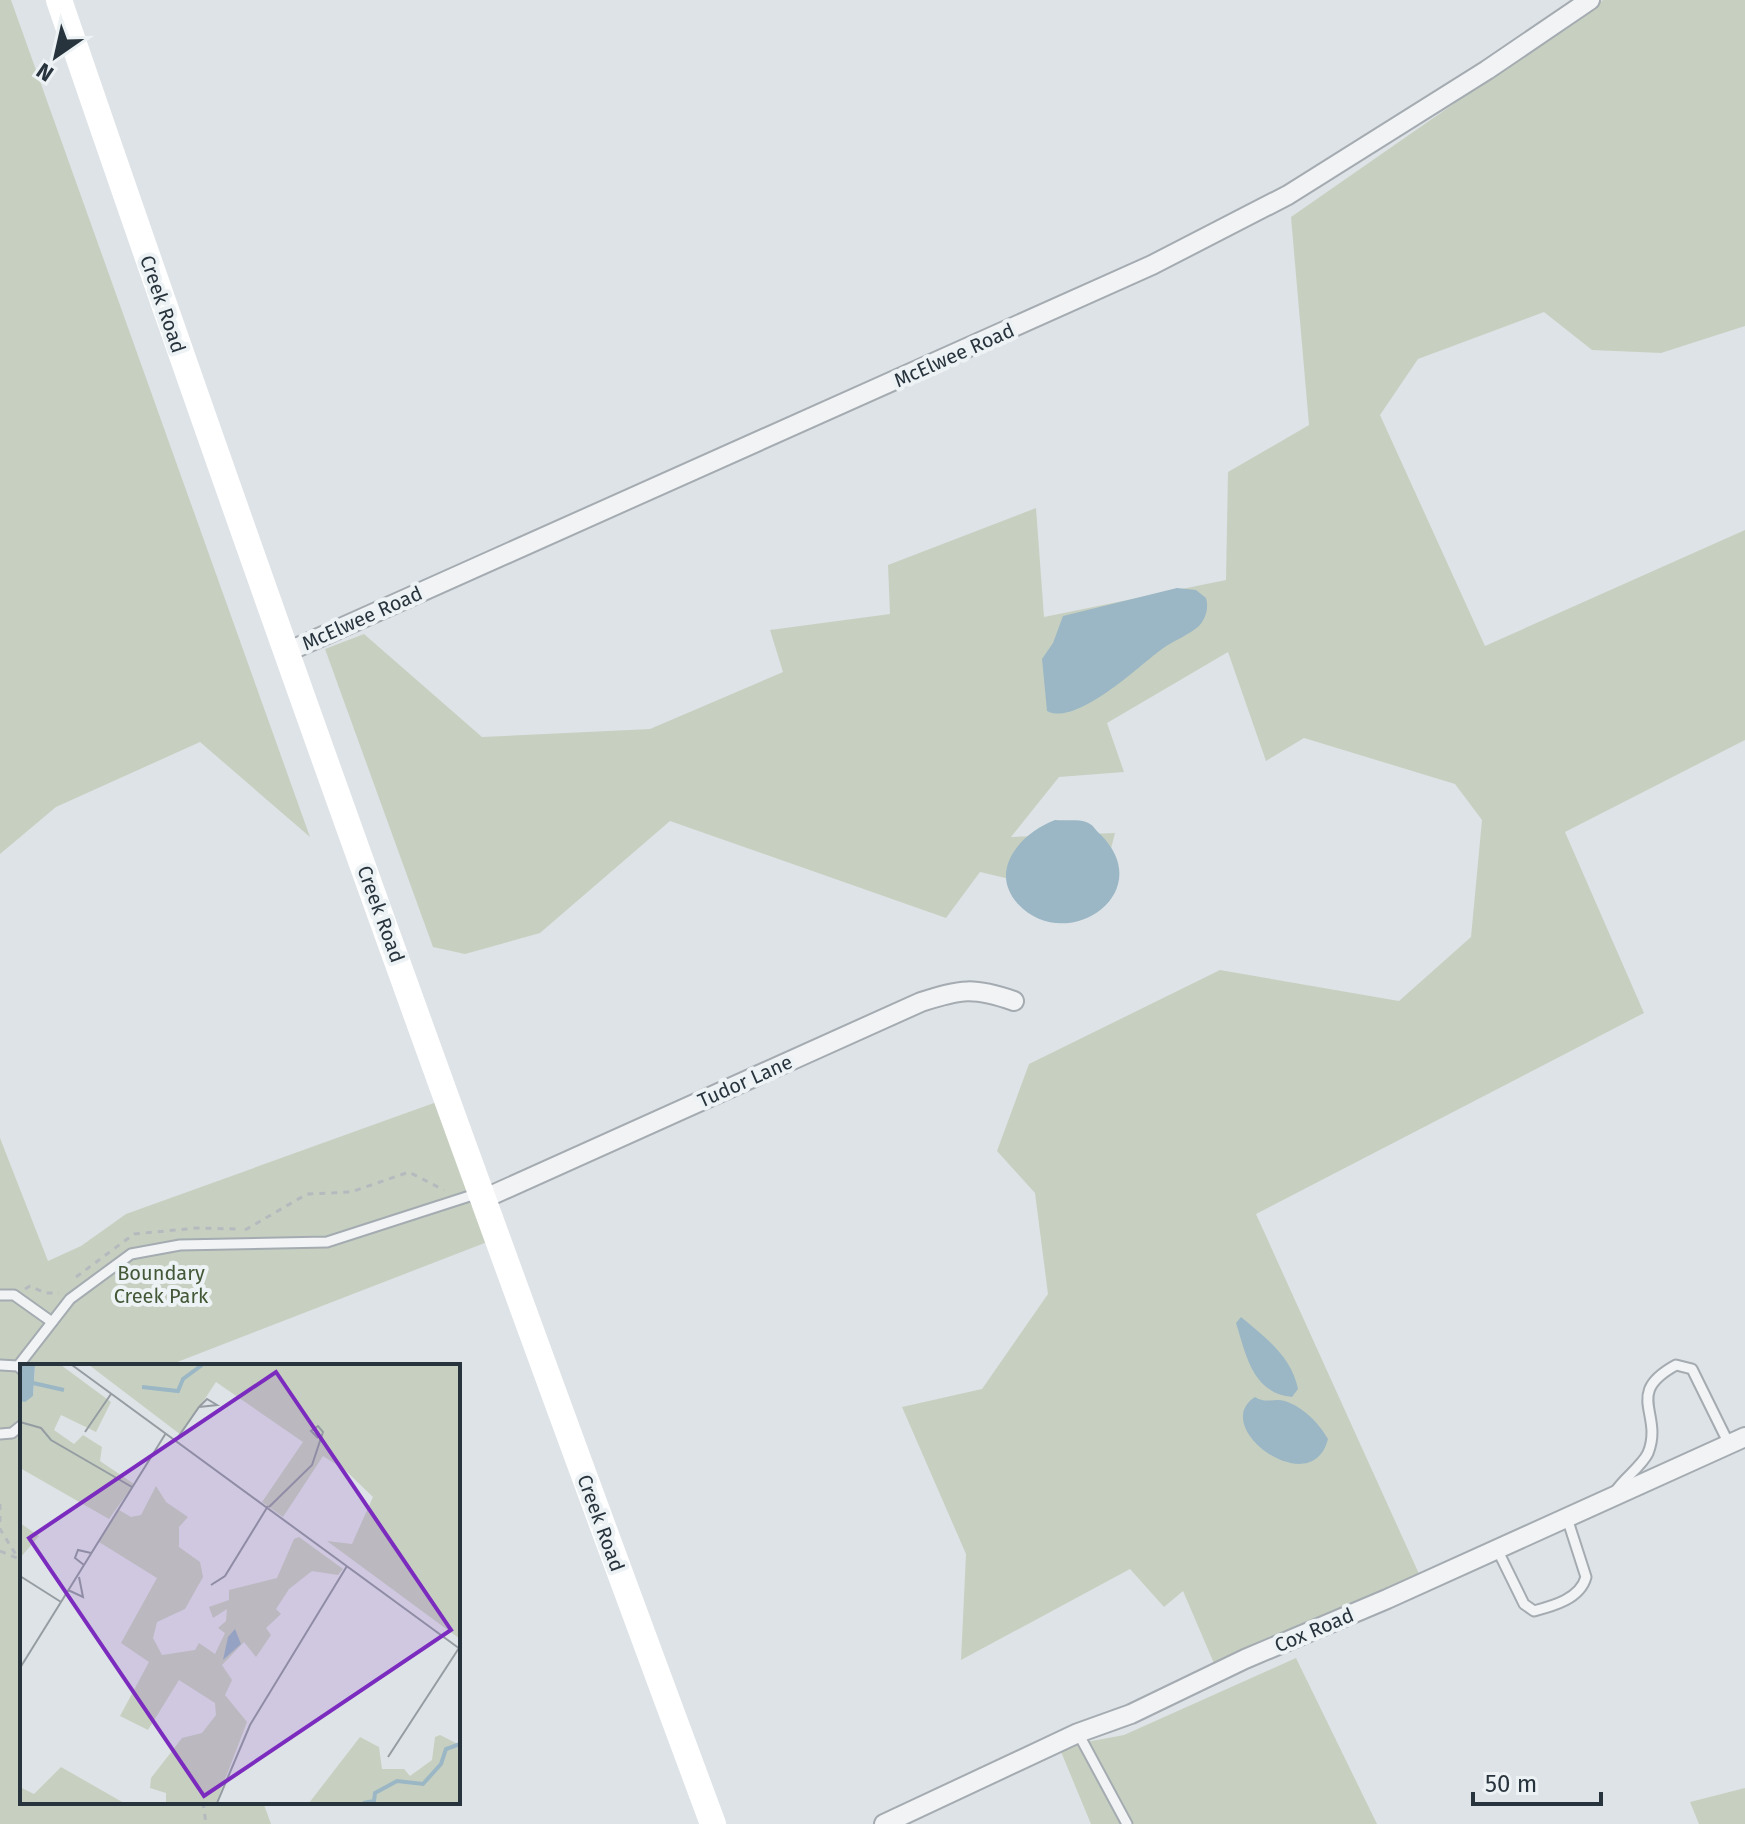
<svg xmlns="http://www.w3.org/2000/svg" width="1745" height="1824" font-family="'Fira Sans',sans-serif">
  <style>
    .green { fill: #c7d0c0 }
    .water { fill: #9bb7c5 }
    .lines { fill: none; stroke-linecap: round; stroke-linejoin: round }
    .lane-casing { stroke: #a4abb1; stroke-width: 13 }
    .street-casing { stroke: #a4abb1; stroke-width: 22 }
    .path { stroke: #b5babe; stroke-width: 3; stroke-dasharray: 6 6; stroke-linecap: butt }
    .lane { stroke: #f1f3f5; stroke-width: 9 }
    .street { stroke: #f1f3f5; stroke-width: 18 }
    .secondary { stroke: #fff; stroke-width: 26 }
    .labels { text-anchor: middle; stroke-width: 8; stroke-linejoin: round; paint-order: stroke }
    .street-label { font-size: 20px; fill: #28343d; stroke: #edf2f5 }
    .park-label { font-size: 20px; fill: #435836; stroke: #edf2f5 }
    .inset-river { fill: none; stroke: #9bb7c5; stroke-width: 4 }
    .inset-road { fill: none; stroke: #959da3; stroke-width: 2 }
    .view { fill: #7b2cbf; fill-opacity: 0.15; stroke: #7b2cbf; stroke-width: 4 }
    .inset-edge { fill: none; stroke: #28343d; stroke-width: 4 }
  </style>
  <rect width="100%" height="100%" fill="#dee3e7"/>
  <g class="green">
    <path d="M0,0H11L310,837L200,742L56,807L0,854Z"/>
    <path d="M1603,0H1745V326L1661,353L1592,350L1544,312L1418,359L1380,415L1485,646L1745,530V740L1565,832L1644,1013L1256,1214L1420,1576L1216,1668L1183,1591L1164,1607L1130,1569L961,1660L966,1554L902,1407L982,1389L1048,1294L1035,1193L997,1151L1029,1064L1220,970L1399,1001L1471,937L1482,820L1455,784L1304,738L1266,761L1228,652L1107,723L1124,772L1059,777L1011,837L1115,833L1098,900L980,872L946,918L670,821L540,933L465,954L433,947L325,649L364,634L482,737L650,729L783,672L770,630L890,614L888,565L1036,508L1044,617L1226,580L1228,472L1309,425L1291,217Z"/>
    <path d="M445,1099L495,1239L167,1366H22V1802H263L271,1824H0V1138L48,1261L81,1246L126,1214Z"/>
    <path d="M1296,1658L1377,1824H1091L1059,1747L1124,1735Z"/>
    <path d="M1745,1788V1824H1699L1690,1802Z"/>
  </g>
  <g class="water">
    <path d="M1177,588L1196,590L1206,598C1209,608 1206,618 1199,626C1189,635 1173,641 1162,649C1140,665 1076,727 1047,711L1042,659L1053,643L1063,616Z"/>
    <path d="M1055,820C1065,821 1078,819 1086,822C1093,824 1095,830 1100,834C1160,893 1066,956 1018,904C987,870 1022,832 1055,820Z"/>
    <path d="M1241,1317C1265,1337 1292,1357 1298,1389L1292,1397C1252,1393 1246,1354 1236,1323Z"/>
    <path d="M1255,1397C1265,1404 1274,1398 1285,1401C1303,1407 1319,1423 1328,1439C1312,1503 1208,1427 1255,1397Z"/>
  </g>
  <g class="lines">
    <g class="lane-casing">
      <g id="lane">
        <path d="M0,1295H14L52,1322"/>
        <path d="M0,1365L18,1366L22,1370"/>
        <path d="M18,1366L70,1299L131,1254L180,1245L327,1242L479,1193"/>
        <path d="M0,1434L12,1433L22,1425"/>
        <path d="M1615,1492C1623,1479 1642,1466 1648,1453C1664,1413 1623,1394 1676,1365L1692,1369L1729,1444"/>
        <path d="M1497,1549L1524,1604L1534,1611C1553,1606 1580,1599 1586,1577L1567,1518"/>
        <path d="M1078,1733L1127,1824"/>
      </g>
    </g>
    <g class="street-casing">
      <g id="street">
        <path d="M287,652L1152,265L1288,195L1487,70L1590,0"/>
        <path d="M481,1200L921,1002C962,989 973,987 1014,1001"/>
        <path d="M884,1824L1078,1733L1131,1714L1245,1659L1387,1599L1745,1437"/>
      </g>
    </g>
    <g class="path">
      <path d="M245,1230L307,1194L351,1192L409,1172L444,1190"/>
      <path d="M76,1277L134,1234L197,1228L238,1229"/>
      <path d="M25,1289L30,1286L45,1293H59"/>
      <path d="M0,1504V1529L18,1558"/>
      <path d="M0,1551L22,1560"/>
      <path d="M203,1802L206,1824"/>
    </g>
    <use href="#lane" class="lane"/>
    <use href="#street" class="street"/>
    <path class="secondary" d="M59,0C268,611 488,1219 713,1824"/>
  </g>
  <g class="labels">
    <g class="street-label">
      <text transform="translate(163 304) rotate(71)" y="7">Creek Road</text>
      <text transform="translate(954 355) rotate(-24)" y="7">McElwee Road</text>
      <text transform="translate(362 618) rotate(-24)" y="7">McElwee Road</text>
      <text transform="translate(381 914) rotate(70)" y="7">Creek Road</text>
      <text transform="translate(745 1081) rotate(-24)" y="7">Tudor Lane</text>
      <text transform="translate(601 1523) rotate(70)" y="7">Creek Road</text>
      <text transform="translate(1314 1630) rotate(-23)" y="7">Cox Road</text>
    </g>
    <g class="park-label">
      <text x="161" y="1280">Boundary<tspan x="161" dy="23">Creek Park</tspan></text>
    </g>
  </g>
  <g transform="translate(20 1364)">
    <rect width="440" height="440" fill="#dee3e7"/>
    <path d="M15,1H41L91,38L76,68L41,51L34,66L54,80L63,71L82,83L80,97L114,120L89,155L0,104V37L13,32ZM69,1H440V275L307,177L332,180L353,133L325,106L303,92L263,153L242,138L283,78L196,18L161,71ZM136,122L146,138L168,153L159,163V183L180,198L183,213L165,245L137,258L133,274L142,291L175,286L179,279L195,290L205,269L198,264L206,257L207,245L193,254L189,243L209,236V226L257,214L274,175L279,173L323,205L318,211L292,207L269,225L256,245L261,250L246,264L251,271L236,293L224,278L202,301L212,316L205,331L227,358L196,439H146V429L130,424L131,414L162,374L182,369L196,351L195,339L159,316L128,366L100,352L129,298L101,279L137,214L79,178L99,146L111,153L121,151ZM0,159L19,172L0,194ZM420,371L440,381V439H289L340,373L359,383L362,405H384L390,412L412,396L415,373ZM41,403L104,439H0V423L14,430Z" fill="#c7d0c0"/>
    <path d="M0,1H15L13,32L5,38L0,37ZM215,265L221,280L203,296L208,273Z" fill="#9bb7c5"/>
    <path class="inset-river" d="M13,19L44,26M122,23L158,27L163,15L182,1M343,439L354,437L355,429L377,417L403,420L421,400L426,385L440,380"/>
    <path class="inset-road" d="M52,1L440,285M0,58L21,64L31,76L112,123M65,68L91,30M156,76L179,43L187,35L197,41L179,43M249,143L292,101L303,68L298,62L291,67L298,74M64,201L55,194L58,186L71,189M0,212L41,238M191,221L205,212L248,142M48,226L63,233L59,213M0,304L146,69M368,393L439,284M197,439L230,361L327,202"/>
    <path class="view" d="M256,8L431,266L184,432L9,174Z"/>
    <rect width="440" height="440" class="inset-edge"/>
  </g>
  <g transform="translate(56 56) rotate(214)" stroke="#edf2f5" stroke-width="6" paint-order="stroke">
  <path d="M0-6L14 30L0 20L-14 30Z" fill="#28343d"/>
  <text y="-12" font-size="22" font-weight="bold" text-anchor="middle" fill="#28343d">N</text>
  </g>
  <path d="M1473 1792v12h128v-12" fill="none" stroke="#28343d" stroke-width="4"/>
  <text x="1485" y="1792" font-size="24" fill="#28343d" stroke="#edf2f5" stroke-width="6" paint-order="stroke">50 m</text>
</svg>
